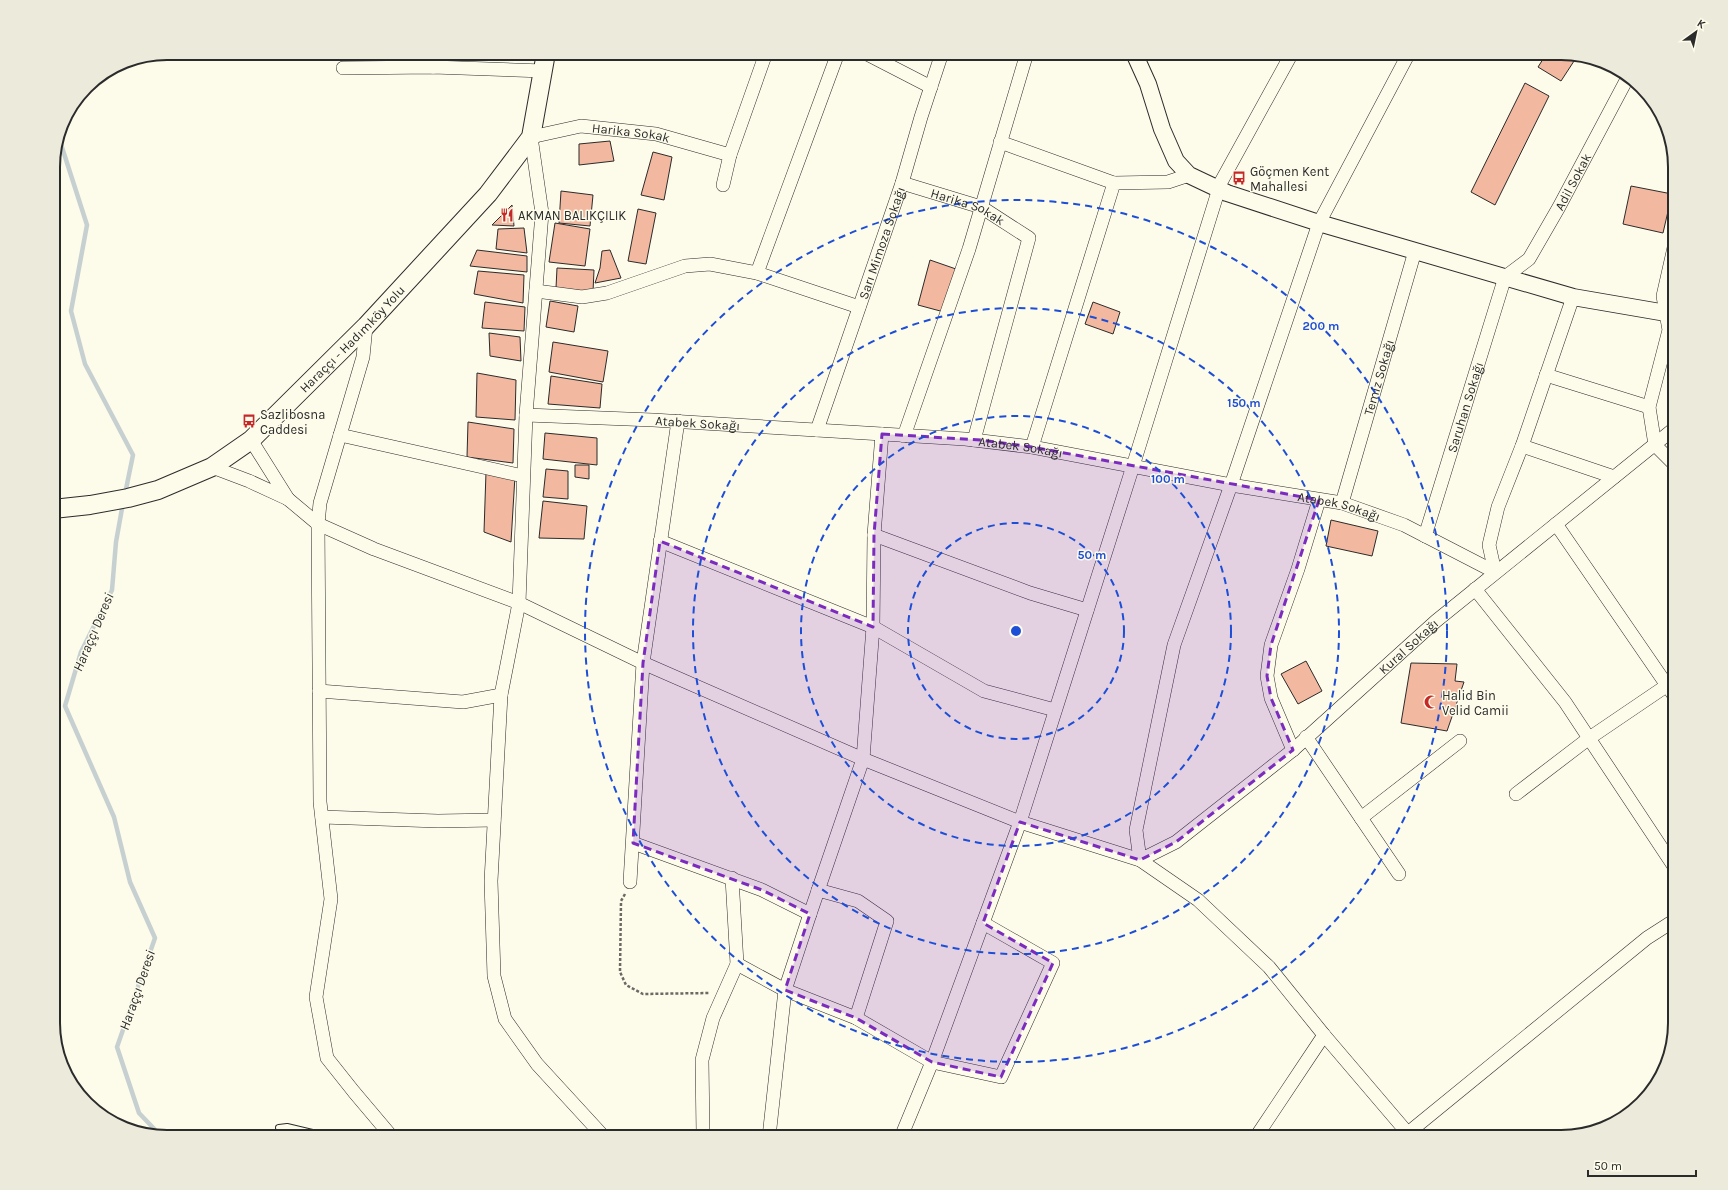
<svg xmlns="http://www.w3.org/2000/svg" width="1728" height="1190" font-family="Karla,sans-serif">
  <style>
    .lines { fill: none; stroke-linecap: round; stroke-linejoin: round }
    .stream { stroke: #c7d0d0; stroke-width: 4.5 }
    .building { fill: #f2b8a0; stroke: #2b2b2b }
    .service-casing { stroke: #2b2b2b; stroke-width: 8 }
    .minor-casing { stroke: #2b2b2b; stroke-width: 14 }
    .tertiary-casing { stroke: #2b2b2b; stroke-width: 18 }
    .secondary-casing { stroke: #2b2b2b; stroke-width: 20 }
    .path { stroke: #6a6964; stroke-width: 2.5; stroke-dasharray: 3 2; stroke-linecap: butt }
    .service { stroke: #fdfbea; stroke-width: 6 }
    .minor { stroke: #fdfbea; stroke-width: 13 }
    .tertiary { stroke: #fdfbea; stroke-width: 16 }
    .secondary { stroke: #fdfbea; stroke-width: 18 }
    .marked { fill: #7b2cbf; fill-opacity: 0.2; stroke: #7b2cbf; stroke-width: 3; stroke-dasharray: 8 5; stroke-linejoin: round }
    .ring { fill: none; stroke: #1d4ed8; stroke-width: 2; stroke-dasharray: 7 5 }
    .labels { text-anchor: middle; stroke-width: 3; stroke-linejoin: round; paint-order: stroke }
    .street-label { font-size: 13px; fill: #2b2b2b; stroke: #fdfbea }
    .poi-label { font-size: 13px; fill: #2b2b2b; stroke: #fdfbea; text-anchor: start }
    .water-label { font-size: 14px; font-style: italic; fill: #2b2b2b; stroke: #fdfbea }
    .rim { fill: none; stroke: #2b2b2b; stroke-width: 2 }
    .centre { fill: #1d4ed8; stroke: #fdfbea; stroke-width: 2 }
    .ring-label { font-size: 12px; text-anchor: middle; font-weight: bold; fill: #1d4ed8; stroke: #fdfbea; stroke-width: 3; stroke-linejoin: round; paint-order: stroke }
  </style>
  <rect width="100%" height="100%" fill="#fdfbea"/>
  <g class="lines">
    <g class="stream">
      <path d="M59,138L87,225L71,311L85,364L133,455L125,494"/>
      <path d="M123,503L116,542L112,590L81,652L65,706L114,817L130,882L155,938L117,1047L139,1113L160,1135"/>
    </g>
  </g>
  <g class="building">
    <path d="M1547,53H1561L1576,58L1561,81L1538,67Z"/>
    <path d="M1525,83L1549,96L1495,205L1471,192Z"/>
    <path d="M610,141L614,161L579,165V144Z"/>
    <path d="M653,152L672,157L664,200L641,195Z"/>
    <path d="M1631,186L1672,194L1663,233L1623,224Z"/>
    <path d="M561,191L593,195L590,226L559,223Z"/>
    <path d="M512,205L514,226L492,225Z"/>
    <path d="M638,209L656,213L646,264L628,261Z"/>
    <path d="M555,223L590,229L585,266L549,262Z"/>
    <path d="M524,228L527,253L496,249L498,229Z"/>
    <path d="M477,250L527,256V272L470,266Z"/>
    <path d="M610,250L621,278L595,283L600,268L602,251Z"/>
    <path d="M930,260L956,269L944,312L918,305Z"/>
    <path d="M557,268L594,270L593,292L556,288Z"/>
    <path d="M478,271L524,275L523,303L474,294Z"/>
    <path d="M550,301L578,306L574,332L546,327Z"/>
    <path d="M485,302L525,307L524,331L482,328Z"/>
    <path d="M1093,302L1120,312L1113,334L1085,324Z"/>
    <path d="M489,333L520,337L521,361L490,356Z"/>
    <path d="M553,342L608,351L603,382L549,372Z"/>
    <path d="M477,373L516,380L515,420L476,417Z"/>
    <path d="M551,376L602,384L600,408L548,404Z"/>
    <path d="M468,422L514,429L513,463L467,457Z"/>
    <path d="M545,433L597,438V465L543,459Z"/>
    <path d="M575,465H589V479L575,477Z"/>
    <path d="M546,469L568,471V499L543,497Z"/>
    <path d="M486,472L515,476L511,542L484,532Z"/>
    <path d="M543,501L587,506L584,539L539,538Z"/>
    <path d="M1331,520L1378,531L1372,556L1326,546Z"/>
    <path d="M1306,661L1322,691L1298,704L1281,674Z"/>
    <path d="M1411,663L1457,664L1455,681L1464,682L1447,731L1401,723Z"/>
  </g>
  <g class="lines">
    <g class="service-casing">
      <path id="service" d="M279,1128L287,1127L329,1137"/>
    </g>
    <g class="minor-casing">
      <g id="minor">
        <path d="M865,53L931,87"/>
        <path id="s1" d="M1409,53L1319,223L1231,485L1174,645L1136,830L1140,860L1176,842L1293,750L1436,621L1675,428"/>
        <path d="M433,67L434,53"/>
        <path d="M343,68L433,67L544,71"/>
        <path d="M1000,142L1114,183"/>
        <path id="s2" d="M902,183L981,207L1029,238L974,440"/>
        <path d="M723,185L730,155L766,53"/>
        <path d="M1675,243L1663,296L1669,330L1649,407L1655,445L1675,465"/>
        <path d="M757,273L838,53"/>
        <path d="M536,291L582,297L607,293L685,266L710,264L757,273L859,307"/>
        <path d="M366,326L363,357L320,503L318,524L320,802L331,899L316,997L327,1058L354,1092L392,1137"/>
        <path d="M1546,375L1649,407"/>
        <path id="s3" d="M526,415L653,420L965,439L1032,447L1231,485L1342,503L1404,525L1495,572"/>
        <path id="s4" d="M817,430L902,183L921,117L942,53"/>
        <path d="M340,435L523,476"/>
        <path d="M904,436L969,249L1027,53"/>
        <path d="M1522,446L1614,477"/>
        <path d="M1032,447L1114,183L1168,182L1189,175"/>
        <path d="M212,467L249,481L288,499L251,440"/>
        <path d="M288,499L318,524L374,549L519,603L643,663L863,759L1020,822L1140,860L1198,900L1269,967L1324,1035L1411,1137"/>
        <path id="s5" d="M1342,503L1415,251"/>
        <path d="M1556,524L1675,697"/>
        <path d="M874,535L1030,593L1087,610"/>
        <path id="s6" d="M1425,536L1505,277L1529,259L1559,207L1628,77"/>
        <path d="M660,541L873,627L984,691L1055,710"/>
        <path d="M1495,572L1489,545L1498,507L1522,446L1573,297"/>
        <path d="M1475,589L1565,702L1675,868"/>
        <path d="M319,691L463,702L501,695"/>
        <path d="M1306,737L1399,874"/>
        <path d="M1293,750L1271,698L1267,676L1271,645L1298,569L1319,500"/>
        <path d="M1516,794L1588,739L1675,680"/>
        <path d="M322,817L438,821L494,820"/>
        <path d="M1361,818L1460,741"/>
        <path d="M633,843L762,890L810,914"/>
        <path d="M630,882L643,663L678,421"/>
        <path d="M818,890L858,901L887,921L856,1018"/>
        <path d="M737,964L785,990L856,1018L932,1062L1001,1077L1053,963L983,923"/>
        <path d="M1408,1133L1647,938L1675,920"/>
        <path id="s7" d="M604,1137L537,1064L505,1019L494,976L491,881L501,695L519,603L526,415L542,213L531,137L581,126L656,134L730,155"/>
        <path d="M706,1137L703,1134L702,1060L713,1018L737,964L732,878"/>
        <path d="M769,1137L785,990L810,914L863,759L873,627L874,535L882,434"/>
        <path d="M901,1137L932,1062L1020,822L1133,466L1221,182L1292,53"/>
        <path d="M1256,1137L1324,1035"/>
      </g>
    </g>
    <g class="tertiary-casing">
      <path id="tertiary" d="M1134,53L1148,84L1162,129L1176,161L1189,175L1227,193L1319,223L1573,297L1666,313H1675"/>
    </g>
    <g class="secondary-casing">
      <g id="secondary">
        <path id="s8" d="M53,509L90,505L128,498L158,490L212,467L251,440L366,326L488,194L531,137L546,53"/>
      </g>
    </g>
    <path class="path" d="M625,894L621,901L620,972L626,985L643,994L709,993"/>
    <use href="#service" class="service"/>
    <use href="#minor" class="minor"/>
    <use href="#tertiary" class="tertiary"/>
    <use href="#secondary" class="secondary"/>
  </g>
  <path class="marked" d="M882,434L981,440L1032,447L1319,500L1271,645L1267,676L1271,698L1293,750L1176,842L1140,860L1020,822L983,923L1053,963L1001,1077L932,1062L856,1018L785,990L810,914L762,890L633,843L643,663L660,541L873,627L874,535Z"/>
  <g class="ring">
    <circle cx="1016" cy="631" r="108"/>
    <circle cx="1016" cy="631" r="215"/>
    <circle cx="1016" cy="631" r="323"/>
    <circle cx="1016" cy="631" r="431"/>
  </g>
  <defs>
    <g id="bus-bare" transform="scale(1.08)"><path d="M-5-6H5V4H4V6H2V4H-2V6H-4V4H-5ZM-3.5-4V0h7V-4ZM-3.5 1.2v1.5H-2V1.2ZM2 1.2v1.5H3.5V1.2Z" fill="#c62828" stroke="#fdfbea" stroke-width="2.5" paint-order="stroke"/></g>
    <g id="restaurant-bare" transform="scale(1.08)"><path d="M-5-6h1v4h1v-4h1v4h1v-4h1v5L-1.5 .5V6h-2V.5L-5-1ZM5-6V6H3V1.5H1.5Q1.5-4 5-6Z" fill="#c62828" stroke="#fdfbea" stroke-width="2.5" paint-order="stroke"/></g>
    <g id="mosque-bare" transform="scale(1.08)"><path d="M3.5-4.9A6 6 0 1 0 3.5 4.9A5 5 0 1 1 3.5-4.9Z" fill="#c62828" stroke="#fdfbea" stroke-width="2.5" paint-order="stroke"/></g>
  </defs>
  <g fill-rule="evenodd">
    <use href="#bus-bare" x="1239" y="178"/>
    <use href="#restaurant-bare" x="507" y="215"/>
    <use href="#bus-bare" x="249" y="421"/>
    <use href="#mosque-bare" x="1431" y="702"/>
  </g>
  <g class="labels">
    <g class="street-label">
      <text dy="5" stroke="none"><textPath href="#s7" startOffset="1143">Harika Sokak</textPath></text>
      <text dy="5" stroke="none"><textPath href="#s6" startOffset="390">Adil Sokak</textPath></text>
      <text dy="5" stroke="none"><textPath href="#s2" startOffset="70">Harika Sokak</textPath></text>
      <text dy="5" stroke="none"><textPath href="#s4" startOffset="198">Sarı Mimoza Sokağı</textPath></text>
      <text dy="5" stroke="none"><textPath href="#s8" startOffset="356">Haraççı - Hadımköy Yolu</textPath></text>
      <text dy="5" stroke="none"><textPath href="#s5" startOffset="131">Temiz Sokağı</textPath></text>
      <text dy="5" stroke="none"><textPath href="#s6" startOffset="135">Saruhan Sokağı</textPath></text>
      <text dy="5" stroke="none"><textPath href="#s3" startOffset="172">Atabek Sokağı</textPath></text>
      <text dy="5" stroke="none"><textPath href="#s3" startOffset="496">Atabek Sokağı</textPath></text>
      <text dy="5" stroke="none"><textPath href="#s3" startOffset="820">Atabek Sokağı</textPath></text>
      <text dy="5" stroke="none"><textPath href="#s1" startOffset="1202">Kural Sokağı</textPath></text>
    </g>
    <g class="poi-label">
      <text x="1250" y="176">Göçmen Kent<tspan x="1250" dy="15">Mahallesi</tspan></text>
      <text x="518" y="220">AKMAN BALIKÇILIK</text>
      <text x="260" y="419">Sazlibosna<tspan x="260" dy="15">Caddesi</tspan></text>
      <text x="1442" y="700">Halid Bin<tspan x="1442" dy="15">Velid Camii</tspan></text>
    </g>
    <g class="water-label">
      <text transform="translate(93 632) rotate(-67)" y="5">Haraççı Deresi</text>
      <text transform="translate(137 990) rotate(-71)" y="5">Haraççı Deresi</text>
    </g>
  </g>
  <path d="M0 0H1728V1190H0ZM167 60H1561A107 107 0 0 1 1668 167V1023A107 107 0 0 1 1561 1130H167A107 107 0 0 1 60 1023V167A107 107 0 0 1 167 60Z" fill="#eceadb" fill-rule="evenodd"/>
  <path class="rim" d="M167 60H1561A107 107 0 0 1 1668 167V1023A107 107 0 0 1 1561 1130H167A107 107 0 0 1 60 1023V167A107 107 0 0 1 167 60Z"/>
  <circle cx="1016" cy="631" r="6" class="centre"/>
  <g class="ring-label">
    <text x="1321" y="330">200 m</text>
    <text x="1244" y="407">150 m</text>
    <text x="1168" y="483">100 m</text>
    <text x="1092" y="559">50 m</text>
  </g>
  <g transform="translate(1696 32) rotate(33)" stroke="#fdfbea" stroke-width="3" paint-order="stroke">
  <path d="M0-3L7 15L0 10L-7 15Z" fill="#2b2b2b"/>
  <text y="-6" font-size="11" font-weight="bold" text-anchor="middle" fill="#2b2b2b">K</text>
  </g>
  <path d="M1588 1170v6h108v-6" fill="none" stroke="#2b2b2b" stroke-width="2"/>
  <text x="1594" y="1170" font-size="12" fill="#2b2b2b" stroke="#fdfbea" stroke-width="3" paint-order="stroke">50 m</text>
</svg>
